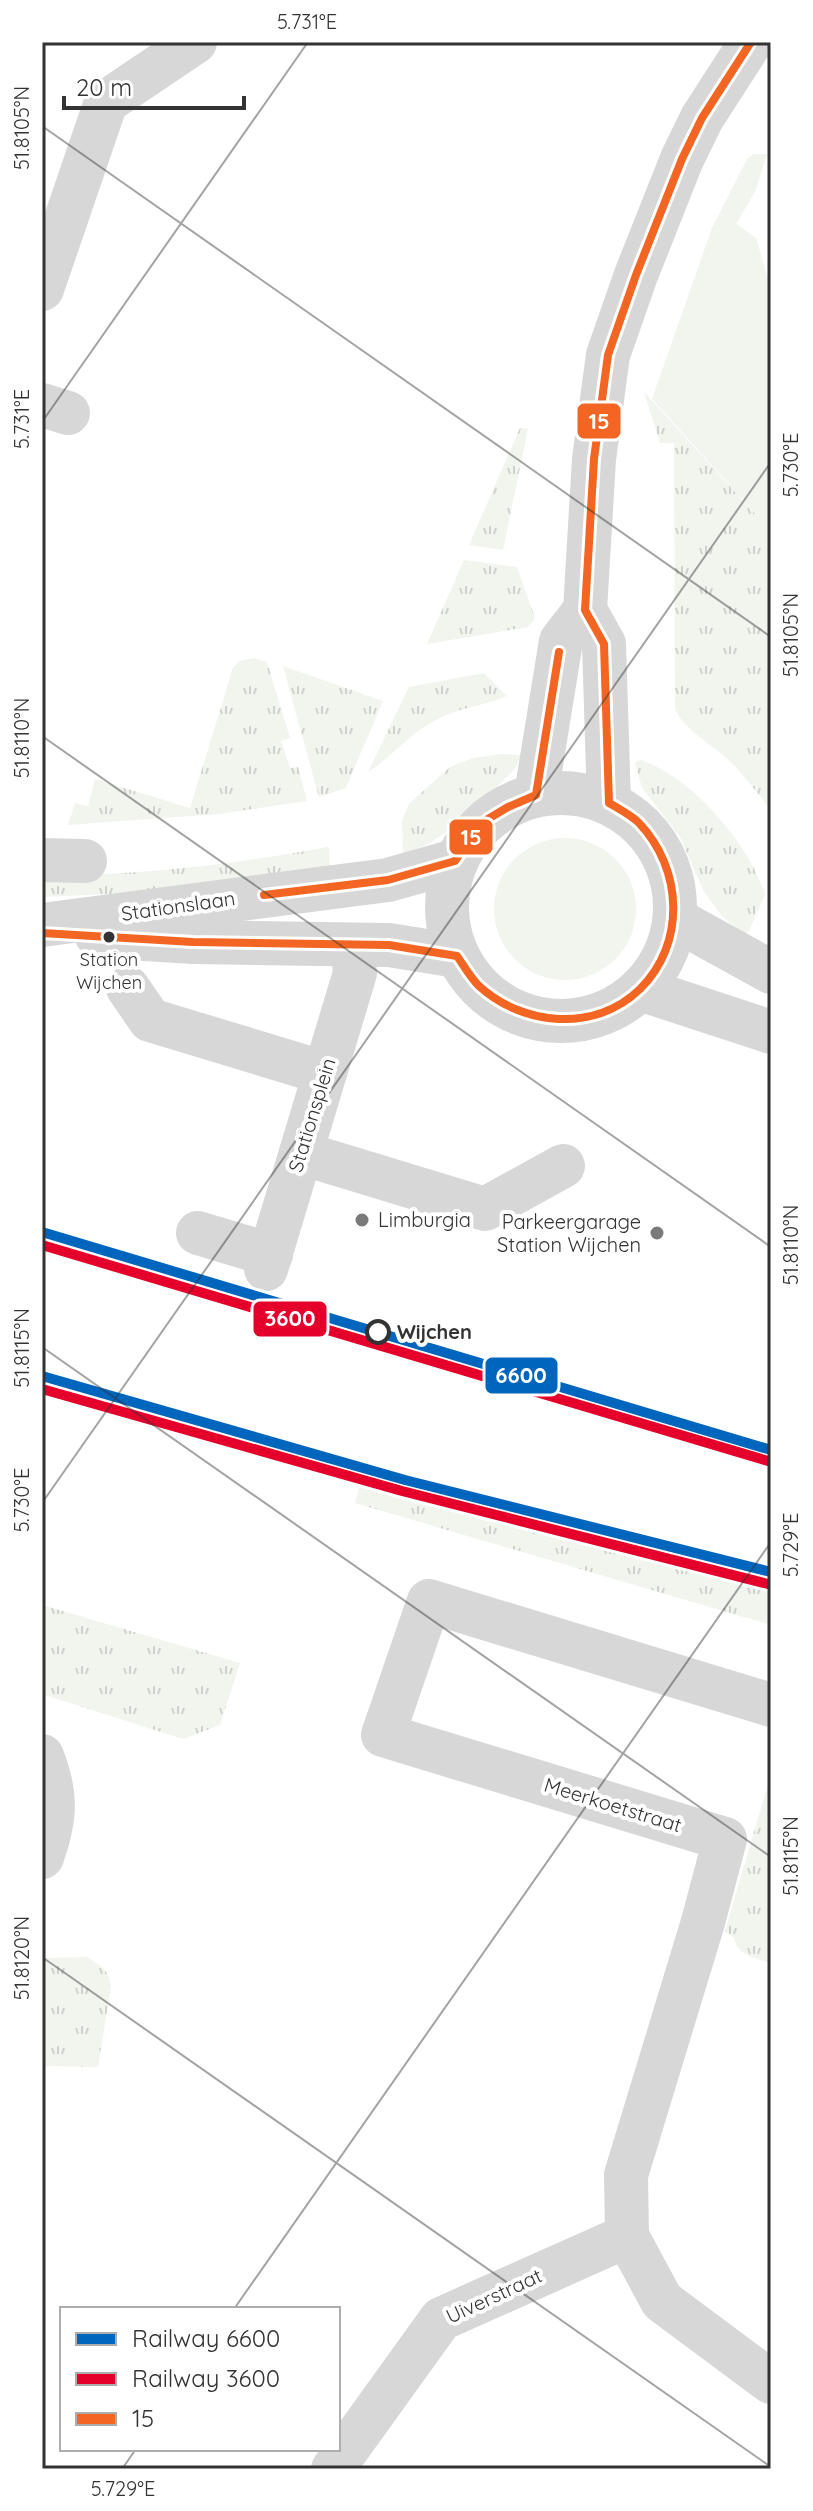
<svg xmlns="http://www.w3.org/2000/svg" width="813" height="2511" font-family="Quicksand,sans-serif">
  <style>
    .grass { fill: url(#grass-tufts) }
    .garden { fill: #f1f5ed }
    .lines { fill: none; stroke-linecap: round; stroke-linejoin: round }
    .minor { stroke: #d7d7d7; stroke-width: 44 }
    .bus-1-casing { stroke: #fff; stroke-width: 14 }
    .bus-1 { stroke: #f26522; stroke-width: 8 }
    .rail-1-casing { stroke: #fff; stroke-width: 16 }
    .rail-2-casing { stroke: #fff; stroke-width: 16 }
    .rail-1 { stroke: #0065bd; stroke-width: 10 }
    .rail-2 { stroke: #e4002b; stroke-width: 10 }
    .ticks { fill: none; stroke: #333; stroke-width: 2; stroke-opacity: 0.45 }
    .bus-dot { fill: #333; stroke: #fff; stroke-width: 3 }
    .poi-dot { fill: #7a7a7a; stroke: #fff; stroke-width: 3 }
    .stop-dot { fill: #fff; stroke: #333; stroke-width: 4 }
    .labels { text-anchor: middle; stroke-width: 8; stroke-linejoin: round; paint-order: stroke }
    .bus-label { font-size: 18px; fill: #333; stroke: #fff }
    .street-label { font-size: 20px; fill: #333; stroke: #fff }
    .poi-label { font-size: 20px; fill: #333; stroke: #fff; text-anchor: start }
    .stop-label { font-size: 20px; font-weight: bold; fill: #333; stroke: #fff; text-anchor: start }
    .line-badge { stroke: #fff; stroke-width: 3 }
    .badge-label { font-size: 22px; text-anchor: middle; font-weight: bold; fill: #fff }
    .neatline { fill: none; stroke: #333; stroke-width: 3 }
    .ticks-label { font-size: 20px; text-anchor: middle; fill: #333 }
  </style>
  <defs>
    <pattern id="grass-tufts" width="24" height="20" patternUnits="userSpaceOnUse" patternTransform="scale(2)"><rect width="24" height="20" fill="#f1f5ed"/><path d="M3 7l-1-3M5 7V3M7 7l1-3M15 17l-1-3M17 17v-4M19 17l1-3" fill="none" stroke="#cfd2cc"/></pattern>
  </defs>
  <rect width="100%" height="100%" fill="#fff"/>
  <g class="grass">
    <path d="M644,392L771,531V810C759,795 747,779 734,765C717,747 682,730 675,708L674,443H660Z"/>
    <path d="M520,428L528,429L503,550L469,545Z"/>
    <path d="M464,560L517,567L535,618L528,627L427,644Z"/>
    <path d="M254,658L267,662L290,738L281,741L290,768L298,767L307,801L219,814L68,825L75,803L88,806L95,779L190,808L233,668L239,661Z"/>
    <path d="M283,666L383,701L346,788L319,797Z"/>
    <path d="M484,673L507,696C483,706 457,708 434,721C409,734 392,757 368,772L409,687Z"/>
    <path d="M502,754L522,755L514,770L458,825L426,845L403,855L402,820L409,804L450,767L473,758Z"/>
    <path d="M641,760C693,778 748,843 765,894L749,931L743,934L722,916L704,892L680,837L642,788L635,762Z"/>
    <path d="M327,847H329L330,871L134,893L42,897V876C137,875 233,865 327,847Z"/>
    <path d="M359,1487L771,1591V1625L355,1503Z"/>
    <path d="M42,1605L240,1663L220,1725L183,1739L42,1694Z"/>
    <path d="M771,1774V1963C755,1958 738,1956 734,1938L725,1931Z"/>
    <path d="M87,1957C100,1965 109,1970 111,1986L98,2067L42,2066V1958Z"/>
  </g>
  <g class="garden">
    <path d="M754,154H767L756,190L736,224L756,238L771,290V406L768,407L771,413V531L652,399L712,228L747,159Z"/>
    <circle cx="565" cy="909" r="71"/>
  </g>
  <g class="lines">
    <g class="minor">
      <path d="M42,289L106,102L195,42"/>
      <path d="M42,405L68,413"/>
      <path d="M585,610L604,644L609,803"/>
      <circle cx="561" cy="907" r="114"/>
      <path d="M536,795L561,641L585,610L594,459L608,355L636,275L682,159L702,118L751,42"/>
      <path d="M42,860L85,861"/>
      <path d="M675,919L771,972"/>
      <path d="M42,925L388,880L455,861"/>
      <path d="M97,936L193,942L389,945L457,956"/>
      <path d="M128,988L150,1020L325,1073"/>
      <path d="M640,989L771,1032"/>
      <path d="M301,1153L485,1209L563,1166"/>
      <path d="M198,1233L271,1255"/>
      <path d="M266,1269L355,973L354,961"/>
      <path d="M771,1705L429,1601L383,1735L725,1839L703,1922L626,2175L627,2236L662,2301L771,2382"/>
      <path d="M42,1756C57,1794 56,1818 42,1857"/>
      <path d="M333,2469L441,2319L627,2236"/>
    </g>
    <g class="bus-1-casing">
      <g id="bus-1">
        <path d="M264,895L388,880L455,861L472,836L488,819L508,807L536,795L559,652"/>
        <path d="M42,933L193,942L389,945L457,956C464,966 470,977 479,986C523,1026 595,1033 640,989C686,944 683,869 639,823C631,815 619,809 609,803L604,644L585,610L594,459L608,355L636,275L682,159L702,118L751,42"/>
      </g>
    </g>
    <use href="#bus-1" class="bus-1"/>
    <g class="rail-1-casing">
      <g id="rail-1">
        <path d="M42,1232L771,1450"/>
        <path d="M42,1376L405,1480L771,1572"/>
      </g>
    </g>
    <g class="rail-2-casing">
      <g id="rail-2">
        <path d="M42,1245L768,1461"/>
        <path d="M42,1389L402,1491L768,1584"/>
      </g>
    </g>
    <use href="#rail-1" class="rail-1"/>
    <use href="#rail-2" class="rail-2"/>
  </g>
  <path class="ticks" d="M42,126L771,637M42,422L308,42M42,736L771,1247M42,1347L771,1857M42,1503L771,462M42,1957L771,2467M234,2309L771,1542M122,2469L136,2449"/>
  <circle class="bus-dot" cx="109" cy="937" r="7"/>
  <g class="poi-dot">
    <circle cx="362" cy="1220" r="8"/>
    <circle cx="657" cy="1233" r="8"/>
  </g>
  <circle class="stop-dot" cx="378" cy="1332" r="11"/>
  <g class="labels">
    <g class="bus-label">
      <text x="109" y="966">Station<tspan x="109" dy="23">Wijchen</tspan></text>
    </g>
    <g class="street-label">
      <text transform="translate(178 906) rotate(-8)" y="7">Stationslaan</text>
      <text transform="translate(312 1115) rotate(-73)" y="7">Stationsplein</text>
      <text transform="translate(613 1805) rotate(17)" y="7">Meerkoetstraat</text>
      <text transform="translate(494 2296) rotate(-25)" y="7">Uiverstraat</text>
    </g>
    <g class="poi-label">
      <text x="378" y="1227">Limburgia</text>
      <text x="641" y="1229" text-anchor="end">Parkeergarage<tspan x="641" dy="23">Station Wijchen</tspan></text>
    </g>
    <g class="stop-label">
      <text x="397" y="1339">Wijchen</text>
    </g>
  </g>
  <g class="line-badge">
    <rect x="576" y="402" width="46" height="38" rx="8" fill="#f26522"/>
    <rect x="448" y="818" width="46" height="38" rx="8" fill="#f26522"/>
    <rect x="252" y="1300" width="76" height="38" rx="8" fill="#e4002b"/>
    <rect x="484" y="1356" width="75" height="39" rx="8" fill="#0065bd"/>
  </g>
  <g class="badge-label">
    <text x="599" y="429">15</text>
    <text x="471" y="845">15</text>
    <text x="290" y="1326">3600</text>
    <text x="521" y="1383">6600</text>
  </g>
  <rect width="813" height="2511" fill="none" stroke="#ffffff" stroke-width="88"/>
  <rect x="60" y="2307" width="280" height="144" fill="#ffffff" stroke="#adadad" stroke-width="2"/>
  <rect x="76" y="2333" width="40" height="12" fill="#0065bd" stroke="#adadad" stroke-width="2"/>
  <text x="132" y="2347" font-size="24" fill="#333333">Railway 6600</text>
  <rect x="76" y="2373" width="40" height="12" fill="#e4002b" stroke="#adadad" stroke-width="2"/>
  <text x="132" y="2387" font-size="24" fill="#333333">Railway 3600</text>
  <rect x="76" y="2413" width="40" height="12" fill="#f26522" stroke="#adadad" stroke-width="2"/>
  <text x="132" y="2427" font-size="24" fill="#333333">15</text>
  <path d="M64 96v12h180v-12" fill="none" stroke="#333333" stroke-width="4"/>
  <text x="76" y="96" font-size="24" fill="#333333" stroke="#ffffff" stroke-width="6" paint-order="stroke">20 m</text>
  <rect x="44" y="44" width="725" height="2423" class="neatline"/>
  <g class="ticks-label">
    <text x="307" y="29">5.731°E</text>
    <text transform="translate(22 128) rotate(-90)" y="7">51.8105°N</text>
    <text transform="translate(22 419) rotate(-90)" y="7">5.731°E</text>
    <text transform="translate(791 465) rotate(-90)" y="7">5.730°E</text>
    <text transform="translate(791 635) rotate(-90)" y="7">51.8105°N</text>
    <text transform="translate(22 738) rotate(-90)" y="7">51.8110°N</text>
    <text transform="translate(791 1245) rotate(-90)" y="7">51.8110°N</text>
    <text transform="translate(22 1348) rotate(-90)" y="7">51.8115°N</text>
    <text transform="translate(22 1500) rotate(-90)" y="7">5.730°E</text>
    <text transform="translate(791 1545) rotate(-90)" y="7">5.729°E</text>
    <text transform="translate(791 1856) rotate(-90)" y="7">51.8115°N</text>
    <text transform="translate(22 1958) rotate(-90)" y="7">51.8120°N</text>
    <text x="123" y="2496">5.729°E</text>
  </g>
</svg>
